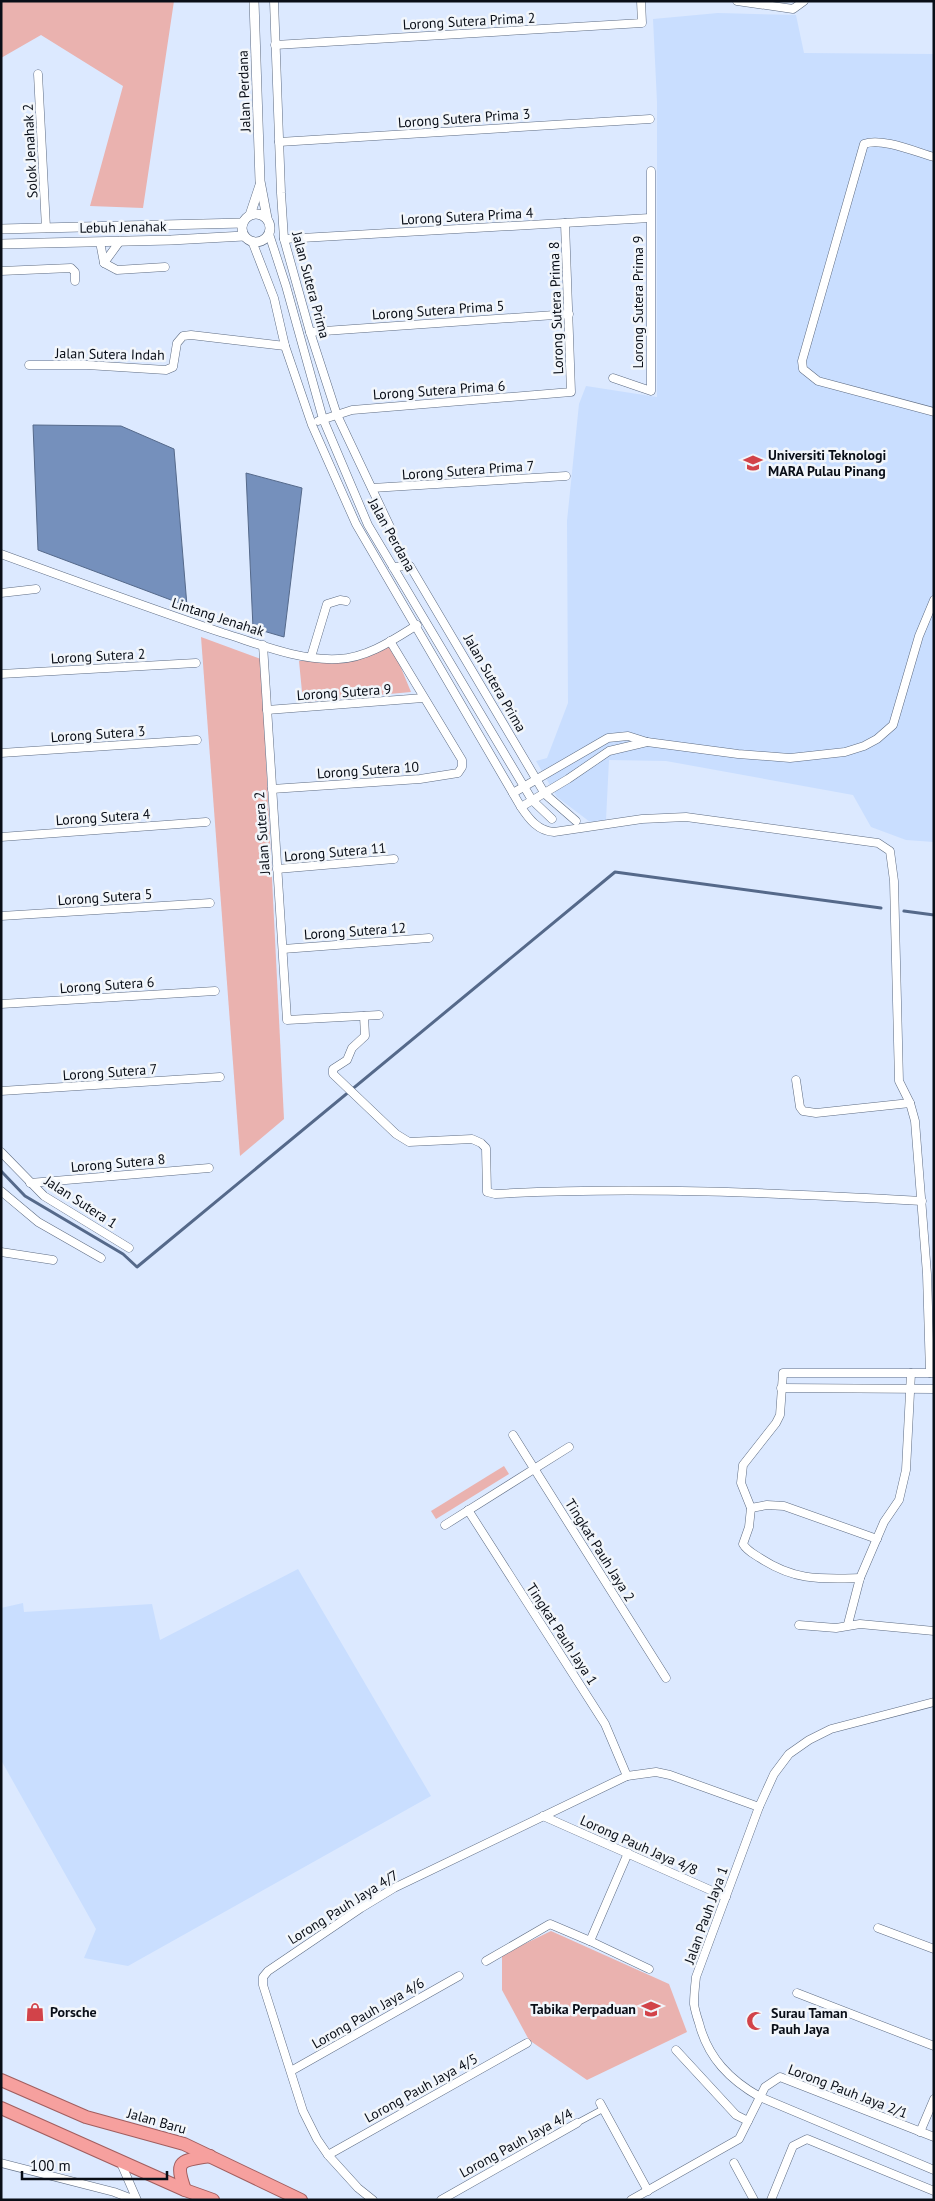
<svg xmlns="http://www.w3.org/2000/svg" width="935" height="2201" font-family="'PT Sans',sans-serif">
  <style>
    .built { fill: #c9deff }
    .green { fill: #eab2af }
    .water { fill: #7590bc; stroke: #55698a }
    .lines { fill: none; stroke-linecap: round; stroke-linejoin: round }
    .stream { stroke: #55698a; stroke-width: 3 }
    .pedestrian-casing { stroke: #5e6c83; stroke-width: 7 }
    .minor-casing { stroke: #5e6c83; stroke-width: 9 }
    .tertiary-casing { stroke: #5e6c83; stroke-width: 10 }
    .trunk-casing { stroke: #a15e5f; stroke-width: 14 }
    .pedestrian { stroke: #fff; stroke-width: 5.5 }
    .minor { stroke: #fff; stroke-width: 8 }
    .tertiary { stroke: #fff; stroke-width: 9 }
    .trunk { stroke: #f6a09e; stroke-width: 12 }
    .labels { text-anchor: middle; stroke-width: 5; stroke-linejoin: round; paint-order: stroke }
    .street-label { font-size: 14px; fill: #090e17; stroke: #f2f6fb }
    .poi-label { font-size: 14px; font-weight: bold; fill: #090e17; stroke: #f2f6fb; text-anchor: start }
  </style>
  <rect width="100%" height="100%" fill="#dce9ff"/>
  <g class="built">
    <path d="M718,13L796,15L804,53L934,54V842L906,840L871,827L853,795L666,761L609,760L606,820L590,822L557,797L536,761L547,758L568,703L567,521L579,404L586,386L657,397V102L653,19Z"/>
    <path d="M298,1569L431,1796L128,1966L84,1958L96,1929L1,1760V1608L23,1603L24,1612L152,1604L160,1640Z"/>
  </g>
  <g class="green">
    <path d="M1,1H174L143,208L90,206L123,86L41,35L1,58Z"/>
    <path d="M201,637L261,659L284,1119L240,1156Z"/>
    <path d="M390,641L411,692L303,702L299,661L338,659Z"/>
    <path d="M504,1466L509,1474L436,1519L431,1511Z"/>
    <path d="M551,1931L669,1984L687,2032L587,2080L529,2040L502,1990V1955Z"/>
  </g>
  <g class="water">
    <path d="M33,425L121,426L174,449L187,606L38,550Z"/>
    <path d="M246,473L302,488L284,637L253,628Z"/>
  </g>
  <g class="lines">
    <g class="stream">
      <path d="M904,911L934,915"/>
      <path d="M1,1171L25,1196L123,1254L137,1267L615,872L881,908"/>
    </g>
    <g class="pedestrian-casing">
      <path id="pedestrian" d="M577,2123L603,2109"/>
    </g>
    <g class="minor-casing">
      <g id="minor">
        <path d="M274,1L281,193L284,239L310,332L337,415L391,529"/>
        <path d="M737,1L793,9L804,1"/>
        <path d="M275,45L642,23L641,1"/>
        <path d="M38,74L46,228"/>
        <path d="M279,142L650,119"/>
        <path d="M934,157C916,152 881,137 864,144L802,361L803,369L818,381L934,412"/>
        <path d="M269,234L286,286L323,419L368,525L532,800L552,819"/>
        <path d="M284,239L650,218"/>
        <path d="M252,241L274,298L285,346L312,425L356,524L521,807C529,819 538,831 554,832L642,819L686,817L878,843L890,851L894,881L899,1081L910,1103L915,1121L927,1274L930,1373"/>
        <path d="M100,242L104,263L117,270L165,267"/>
        <path d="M104,263L120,241"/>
        <path d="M1,271L71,268L75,272V281"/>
        <path d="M310,332L569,314"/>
        <path d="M29,365H87L166,370L173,367L177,343L183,336L191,335L285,346"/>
        <path d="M613,378L651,391V171"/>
        <path d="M318,421L352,410L571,392L565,223"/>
        <path d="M372,488L566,476"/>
        <path d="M1,554C75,581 149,608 223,633C259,644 299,661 338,659C367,658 393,640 417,625"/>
        <path d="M393,567L410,566L545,794L576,821"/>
        <path d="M1,593L36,589"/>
        <path d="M263,645L287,1020L379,1015"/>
        <path d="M311,657L327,604L340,600L346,601"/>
        <path d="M1,674L196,663"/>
        <path d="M267,710L423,698"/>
        <path d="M1,753L197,740"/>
        <path d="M272,789L420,779L458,773L462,767V760L390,641"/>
        <path d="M513,793L608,738L628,736L647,742L738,754L790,758L845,752L864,746L877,739L893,725L919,636L934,600"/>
        <path d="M521,807L568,779L609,751L647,742"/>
        <path d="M1,837L206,822"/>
        <path d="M277,869L394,859"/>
        <path d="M1,916L210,903"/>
        <path d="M283,949L429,938"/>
        <path d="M1,1004L215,991"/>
        <path d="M364,1016L365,1036L352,1048L347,1060L333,1069V1074L396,1134L409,1142L472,1139L481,1143L486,1148L487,1192L495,1194C637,1186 779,1193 922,1201"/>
        <path d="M796,1080L800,1107L803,1111L816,1113L910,1103"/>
        <path d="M1,1091L220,1077"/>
        <path d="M1,1152L44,1196L129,1248"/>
        <path d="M30,1183L209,1168"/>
        <path d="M1,1191L38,1222L101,1258"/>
        <path d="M1,1252L53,1260"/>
        <path d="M781,1388L934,1389"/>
        <path d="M513,1435L666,1678"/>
        <path d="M751,1508L767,1505L784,1506L877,1539"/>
        <path d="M468,1510L605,1724L627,1776"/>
        <path d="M445,1525L569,1447"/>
        <path d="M860,1578C820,1579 795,1581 760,1558C754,1554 747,1551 743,1544L749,1527L751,1508L741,1483L743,1465L776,1423L780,1415L783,1373H934"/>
        <path d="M848,1624L860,1578L884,1522L899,1500L906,1470L911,1373"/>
        <path d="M799,1625L836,1628L860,1624L934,1631"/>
        <path d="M934,1702L831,1729L809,1740L789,1754L774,1774L759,1807L696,1977C695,1986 694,1995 694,2004C695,2011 697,2017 699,2023C708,2058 730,2080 760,2097L934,2170"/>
        <path d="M543,1816L726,1897"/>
        <path d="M878,1928L934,1949"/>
        <path d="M590,1941L628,1853"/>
        <path d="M486,1961L550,1924L590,1941L649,1969"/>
        <path d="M797,1993L934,2046"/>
        <path d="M676,2050L736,2115L748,2121"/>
        <path d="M291,2071L459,1976"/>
        <path d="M600,2103L648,2191"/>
        <path d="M920,2132L934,2099"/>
        <path d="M328,2155L527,2043"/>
        <path d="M120,2161L137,2200"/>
        <path d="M1,2163L114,2192L135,2200"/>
        <path d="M734,2163L754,2200"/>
        <path d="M373,2200L358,2188L328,2155L317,2139L303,2111L263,1985V1977L268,1971L361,1908L394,1888L627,1776L656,1772L670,1775L759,1807"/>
        <path d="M441,2200L577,2123"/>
        <path d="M631,2200L739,2139L765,2087L780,2077L934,2137"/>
        <path d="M771,2200L793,2146L807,2139L934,2191"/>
      </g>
    </g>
    <g class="tertiary-casing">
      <g id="tertiary">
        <path d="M254,1L260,181L267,218"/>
        <circle cx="256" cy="228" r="14"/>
        <path d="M250,215L260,185"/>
        <path d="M1,229L243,223"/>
        <path d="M1,244L171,240L244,236"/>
      </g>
    </g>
    <g class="trunk-casing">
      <g id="trunk">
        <path d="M1,2080L86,2117L184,2144L301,2200"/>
        <path d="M1,2108L185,2190L213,2200"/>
        <path d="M185,2190C174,2159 181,2161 210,2156"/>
      </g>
    </g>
    <use href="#pedestrian" class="pedestrian"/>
    <use href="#minor" class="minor"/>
    <use href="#tertiary" class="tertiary"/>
    <use href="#trunk" class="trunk"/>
  </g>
  <defs>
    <g id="university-bare" transform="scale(1.5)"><path d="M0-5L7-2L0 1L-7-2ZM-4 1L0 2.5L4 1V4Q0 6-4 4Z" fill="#d24349" stroke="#f2f6fb" stroke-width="2.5" paint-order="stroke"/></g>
    <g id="school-bare" transform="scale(1.5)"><path d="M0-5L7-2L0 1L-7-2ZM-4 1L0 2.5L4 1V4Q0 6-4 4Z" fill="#d24349" stroke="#f2f6fb" stroke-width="2.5" paint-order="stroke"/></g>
    <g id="shop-bare" transform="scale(1.5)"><path d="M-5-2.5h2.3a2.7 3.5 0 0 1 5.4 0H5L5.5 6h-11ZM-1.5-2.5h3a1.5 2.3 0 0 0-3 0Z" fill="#d24349" stroke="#f2f6fb" stroke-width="2.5" paint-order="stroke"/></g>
    <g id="mosque-bare" transform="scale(1.5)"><path d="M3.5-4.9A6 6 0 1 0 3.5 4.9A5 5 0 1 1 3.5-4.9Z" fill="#d24349" stroke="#f2f6fb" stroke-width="2.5" paint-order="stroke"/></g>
  </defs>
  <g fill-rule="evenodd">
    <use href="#university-bare" x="753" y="463"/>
    <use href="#school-bare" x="651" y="2009"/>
    <use href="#shop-bare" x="35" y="2012"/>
    <use href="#mosque-bare" x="756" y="2021"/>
  </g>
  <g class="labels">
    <g class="street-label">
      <text transform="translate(469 21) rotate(-3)" y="5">Lorong Sutera Prima 2</text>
      <text transform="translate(244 91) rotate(-92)" y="5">Jalan Perdana</text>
      <text transform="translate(464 118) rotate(-4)" y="5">Lorong Sutera Prima 3</text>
      <text transform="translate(30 151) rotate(-93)" y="5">Solok Jenahak 2</text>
      <text transform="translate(467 216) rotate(-3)" y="5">Lorong Sutera Prima 4</text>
      <text transform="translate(123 227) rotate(-1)" y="5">Lebuh Jenahak</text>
      <text transform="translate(311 285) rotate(75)" y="5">Jalan Sutera Prima</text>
      <text transform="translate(638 302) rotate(-90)" y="5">Lorong Sutera Prima 9</text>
      <text transform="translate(556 308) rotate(-92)" y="5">Lorong Sutera Prima 8</text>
      <text transform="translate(438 310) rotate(-4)" y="5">Lorong Sutera Prima 5</text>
      <text transform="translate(110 354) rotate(1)" y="5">Jalan Sutera Indah</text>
      <text transform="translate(439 390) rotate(-4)" y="5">Lorong Sutera Prima 6</text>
      <text transform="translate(468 470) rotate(-4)" y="5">Lorong Sutera Prima 7</text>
      <text transform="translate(392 535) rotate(61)" y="5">Jalan Perdana</text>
      <text transform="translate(218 617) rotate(18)" y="5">Lintang Jenahak</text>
      <text transform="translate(98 656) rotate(-3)" y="5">Lorong Sutera 2</text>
      <text transform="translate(495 683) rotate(60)" y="5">Jalan Sutera Prima</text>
      <text transform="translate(344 692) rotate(-4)" y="5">Lorong Sutera 9</text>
      <text transform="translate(98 734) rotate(-4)" y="5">Lorong Sutera 3</text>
      <text transform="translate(368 770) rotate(-4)" y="5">Lorong Sutera 10</text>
      <text transform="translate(103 817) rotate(-4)" y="5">Lorong Sutera 4</text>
      <text transform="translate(262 833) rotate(-94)" y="5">Jalan Sutera 2</text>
      <text transform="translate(335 852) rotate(-5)" y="5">Lorong Sutera 11</text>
      <text transform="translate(105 897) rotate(-4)" y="5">Lorong Sutera 5</text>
      <text transform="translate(355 931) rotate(-4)" y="5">Lorong Sutera 12</text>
      <text transform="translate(107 985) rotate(-4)" y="5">Lorong Sutera 6</text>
      <text transform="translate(110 1072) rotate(-4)" y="5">Lorong Sutera 7</text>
      <text transform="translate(118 1163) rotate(-5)" y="5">Lorong Sutera 8</text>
      <text transform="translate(81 1202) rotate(33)" y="5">Jalan Sutera 1</text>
      <text transform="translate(600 1550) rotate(58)" y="5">Tingkat Pauh Jaya 2</text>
      <text transform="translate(562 1634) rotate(57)" y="5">Tingkat Pauh Jaya 1</text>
      <text transform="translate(639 1845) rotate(24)" y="5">Lorong Pauh Jaya 4/8</text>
      <text transform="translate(343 1907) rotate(-32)" y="5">Lorong Pauh Jaya 4/7</text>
      <text transform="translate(706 1915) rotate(-70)" y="5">Jalan Pauh Jaya 1</text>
      <text transform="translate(368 2013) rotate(-30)" y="5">Lorong Pauh Jaya 4/6</text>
      <text transform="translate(421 2088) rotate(-29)" y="5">Lorong Pauh Jaya 4/5</text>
      <text transform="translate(848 2091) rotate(21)" y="5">Lorong Pauh Jaya 2/1</text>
      <text transform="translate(157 2121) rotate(16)" y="5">Jalan Baru</text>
      <text transform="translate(516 2143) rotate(-29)" y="5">Lorong Pauh Jaya 4/4</text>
    </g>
    <g class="poi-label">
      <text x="768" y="460">Universiti Teknologi<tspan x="768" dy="16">MARA Pulau Pinang</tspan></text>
      <text x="636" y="2014" text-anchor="end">Tabika Perpaduan</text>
      <text x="50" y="2017">Porsche</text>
      <text x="771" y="2018">Surau Taman<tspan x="771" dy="16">Pauh Jaya</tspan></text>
    </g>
  </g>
  <rect width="935" height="2201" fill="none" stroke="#090e17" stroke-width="5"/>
  <path d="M22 2171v8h145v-8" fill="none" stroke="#090e17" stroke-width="2.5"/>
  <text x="30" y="2171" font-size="15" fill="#090e17" stroke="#f2f6fb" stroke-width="4" paint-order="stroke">100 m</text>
</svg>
